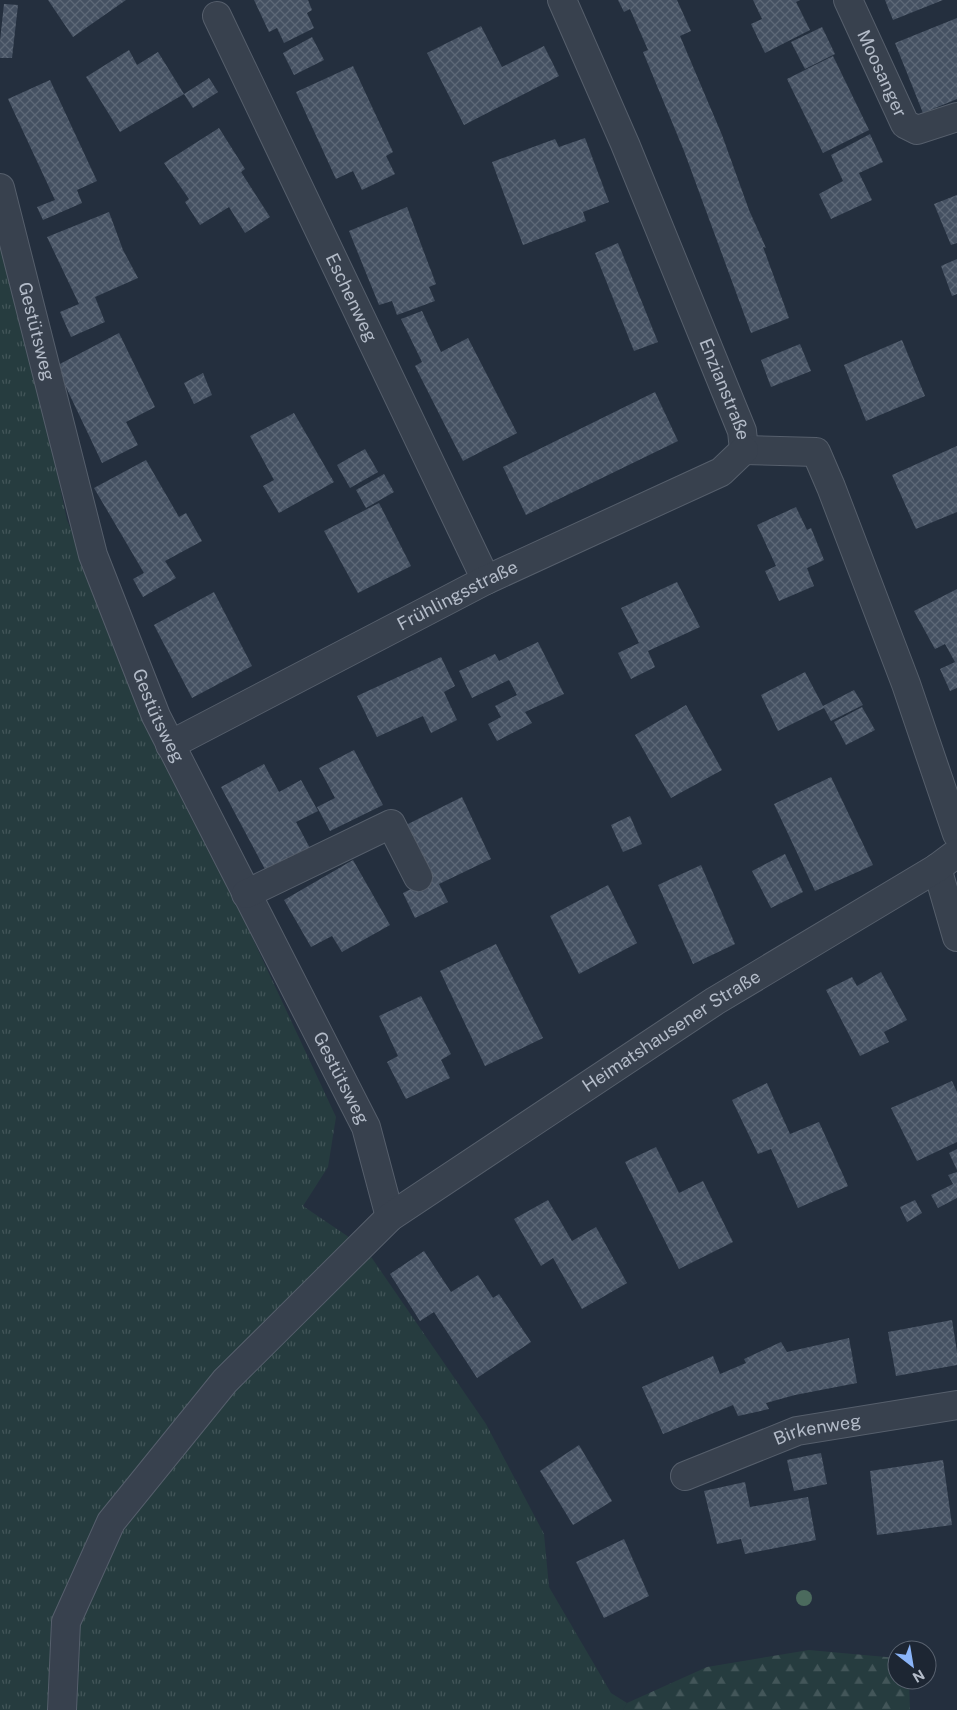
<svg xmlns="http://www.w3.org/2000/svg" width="957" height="1710" font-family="'Public Sans',sans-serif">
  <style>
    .grass { fill: url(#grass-tufts) }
    .forest { fill: url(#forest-firs) }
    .building { fill: url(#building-cross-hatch) }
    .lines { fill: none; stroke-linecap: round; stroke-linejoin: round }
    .minor-casing { stroke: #565f6c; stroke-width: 30 }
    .minor { stroke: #38414e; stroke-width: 28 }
    .tree { fill: #4b6a5d }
    .labels { text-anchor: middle; stroke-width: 5; stroke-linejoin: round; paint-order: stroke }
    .street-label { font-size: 18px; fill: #b4bcc9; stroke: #1d2633 }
  </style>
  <defs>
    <pattern id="grass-tufts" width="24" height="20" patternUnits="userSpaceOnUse" patternTransform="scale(1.25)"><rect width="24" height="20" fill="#263c3f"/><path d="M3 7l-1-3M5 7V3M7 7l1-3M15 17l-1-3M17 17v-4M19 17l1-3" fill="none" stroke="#435659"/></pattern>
    <pattern id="forest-firs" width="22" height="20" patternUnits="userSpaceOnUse" patternTransform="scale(1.25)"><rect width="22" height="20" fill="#263c3f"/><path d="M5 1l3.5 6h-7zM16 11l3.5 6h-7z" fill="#435659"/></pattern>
    <pattern id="building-cross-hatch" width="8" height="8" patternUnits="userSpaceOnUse" patternTransform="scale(1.25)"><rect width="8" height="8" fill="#455162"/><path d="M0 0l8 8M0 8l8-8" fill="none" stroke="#5d6877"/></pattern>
  </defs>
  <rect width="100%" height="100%" fill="#242f3e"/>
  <path class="grass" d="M0,234L18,290L67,520L147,712L336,1117L328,1167L303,1206L365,1248L486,1424L544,1534L549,1587L611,1693L627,1703L623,1710H0Z"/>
  <path class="forest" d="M809,1650L897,1658V1680H909L910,1710H623L627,1703L707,1667Z"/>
  <g class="building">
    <path d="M48,0H126L73,37Z"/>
    <path d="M254,0H308L312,10L307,13L314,28L284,43L277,28L269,32Z"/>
    <path d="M618,0H677L691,31L680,36L722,135L749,210L766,248L763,247L789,318L751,333L684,151L643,52L648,50L630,9L624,12Z"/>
    <path d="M753,0H800L796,2L810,30L765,53L751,24L762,19Z"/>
    <path d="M885,0H943L893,20Z"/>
    <path d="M4,4L18,5L12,58H0V41Z"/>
    <path d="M957,18V99L923,113L895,43Z"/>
    <path d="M481,26L502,67L544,46L559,76L464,125L427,53Z"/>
    <path d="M822,27L835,54L805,69L791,42Z"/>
    <path d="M312,37L324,60L294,75L283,53Z"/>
    <path d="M129,50L137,65L158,52L184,94L120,132L86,77Z"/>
    <path d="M833,56L869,130L823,153L787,79Z"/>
    <path d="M353,66L393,152L386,156L395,174L362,190L353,171L336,179L296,92Z"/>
    <path d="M209,78L218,92L193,108L184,94Z"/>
    <path d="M50,80L97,181L77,190L82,203L43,220L37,207L55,200L8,99Z"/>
    <path d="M219,128L245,169L241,172L270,217L245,233L229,207L200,225L185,202L189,199L164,163Z"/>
    <path d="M870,134L883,162L859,173L872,200L831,219L819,194L843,181L831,155Z"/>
    <path d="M585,138L609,202L583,212L586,221L523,245L492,162L555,139L559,147Z"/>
    <path d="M957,195V243L951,245L934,204Z"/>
    <path d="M407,207L436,284L429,287L435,301L397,315L392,301L379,305L349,231Z"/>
    <path d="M109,212L123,250L138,278L95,297L105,322L71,337L60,312L79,304L47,237Z"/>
    <path d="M618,243L658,342L634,351L595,253Z"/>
    <path d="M957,259V294L952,296L941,266Z"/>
    <path d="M422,311L441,352L468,338L517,433L463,461L415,366L422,362L401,319Z"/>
    <path d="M119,333L155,407L126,422L138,445L102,463L56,366Z"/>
    <path d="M902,340L925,396L866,421L844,365Z"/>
    <path d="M800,344L811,371L771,387L761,360Z"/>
    <path d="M203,373L212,395L194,404L184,383Z"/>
    <path d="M655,392L678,441L526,515L503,467Z"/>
    <path d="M294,413L334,482L279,513L263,486L274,480L250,436Z"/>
    <path d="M957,446V512L916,529L892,475Z"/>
    <path d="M365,449L378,472L350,488L337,465Z"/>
    <path d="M146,460L179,517L186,513L202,541L165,561L176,578L143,597L133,579L144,573L94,488Z"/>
    <path d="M384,474L394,492L366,508L356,490Z"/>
    <path d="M379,503L411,566L358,593L324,531Z"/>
    <path d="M796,507L807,530L811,528L824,560L807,568L814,586L779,601L765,571L776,566L757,525Z"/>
    <path d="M677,582L700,627L648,651L655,667L631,679L618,653L639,643L621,608Z"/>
    <path d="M957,589V688L950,691L940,669L955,662L945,644L935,649L914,611Z"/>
    <path d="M214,592L252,666L192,698L154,625Z"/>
    <path d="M538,642L564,694L525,712L532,723L497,741L488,724L501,717L495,706L517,695L509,680L472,698L459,671L495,654L499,661Z"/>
    <path d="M441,657L455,686L444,692L457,720L431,733L423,716L377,737L357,696Z"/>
    <path d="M805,672L823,706L854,690L863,705L831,721L824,708L778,731L761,695Z"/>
    <path d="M686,705L722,770L671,798L635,735Z"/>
    <path d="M862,707L875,730L846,745L834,722Z"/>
    <path d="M354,750L383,805L330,831L317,807L335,798L319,768Z"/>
    <path d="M264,764L279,792L301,780L318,811L296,822L311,850L267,873L221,787Z"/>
    <path d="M831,777L873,865L815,891L774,804Z"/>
    <path d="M462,797L491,859L439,884L448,902L415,918L403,893L431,879L406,825Z"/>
    <path d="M630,816L642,844L623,852L611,825Z"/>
    <path d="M785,854L803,892L771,908L752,871Z"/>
    <path d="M353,860L390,925L342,952L332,936L311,947L284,900Z"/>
    <path d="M701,865L735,944L693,964L658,885Z"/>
    <path d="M608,885L637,943L579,974L550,916Z"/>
    <path d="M496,944L543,1038L485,1066L440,971Z"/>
    <path d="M881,972L907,1020L884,1032L889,1042L860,1056L826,990L852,977L857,986Z"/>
    <path d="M421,996L451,1054L441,1060L450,1078L406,1099L387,1062L398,1056L379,1016Z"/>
    <path d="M952,1081L957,1092V1142L917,1161L891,1108Z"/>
    <path d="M767,1083L790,1134L819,1122L848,1186L798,1208L771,1149L758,1154L732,1100Z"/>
    <path d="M656,1147L679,1193L703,1181L733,1242L679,1269L625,1162Z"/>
    <path d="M957,1149V1170L949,1153Z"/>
    <path d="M957,1172V1198L938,1208L931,1195L953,1184L948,1175Z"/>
    <path d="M548,1200L572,1241L596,1227L627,1283L582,1309L553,1258L541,1266L514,1219Z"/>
    <path d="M915,1200L922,1213L907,1222L900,1207Z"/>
    <path d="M424,1251L451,1292L478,1275L493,1298L499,1294L531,1342L477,1378L434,1312L420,1321L390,1274Z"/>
    <path d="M952,1320L957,1352V1365L896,1376L888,1332Z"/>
    <path d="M849,1338L857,1383L795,1395L766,1403L769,1409L738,1416L733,1405L663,1434L642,1387L713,1356L720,1374L746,1363L744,1359L781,1342L787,1352Z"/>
    <path d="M579,1445L612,1501L573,1525L540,1471Z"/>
    <path d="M821,1453L827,1484L794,1491L787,1460Z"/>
    <path d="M943,1460L952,1525L877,1535L870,1471Z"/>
    <path d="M745,1482L750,1507L808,1497L816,1540L745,1554L741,1539L717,1544L704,1491Z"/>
    <path d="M624,1539L649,1596L604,1618L576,1562Z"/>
  </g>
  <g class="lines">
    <g class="minor-casing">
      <g id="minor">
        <path id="s1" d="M562,0L625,144L742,431L744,450"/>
        <path id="s2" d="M848,0L905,124L917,130L957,117"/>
        <path id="s3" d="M217,16L486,580"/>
        <path id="s4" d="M0,188L93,555L156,716L366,1127L390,1217"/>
        <path d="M744,450L816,452L831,487L906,684L957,834"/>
        <path id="s5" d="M170,745L486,580L721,472L744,450"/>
        <path d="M937,868L957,937"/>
        <path d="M246,894L391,824L418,877"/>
        <path id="s6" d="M685,1476L797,1431L957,1405"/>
        <path id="s7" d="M62,1710L66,1622L111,1522L225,1381L390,1217L715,1001L937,868L957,853"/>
      </g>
    </g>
    <use href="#minor" class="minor"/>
  </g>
  <circle class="tree" cx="804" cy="1598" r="8"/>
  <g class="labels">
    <g class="street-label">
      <text dy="6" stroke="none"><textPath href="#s2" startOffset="81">Moosanger</textPath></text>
      <text dy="6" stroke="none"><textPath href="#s3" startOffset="312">Eschenweg</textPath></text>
      <text dy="6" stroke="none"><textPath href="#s4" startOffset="148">Gestütsweg</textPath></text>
      <text dy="6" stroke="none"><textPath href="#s1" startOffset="422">Enzianstraße</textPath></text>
      <text dy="6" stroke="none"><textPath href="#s5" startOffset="324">Frühlingsstraße</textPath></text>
      <text dy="6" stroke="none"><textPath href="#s4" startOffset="552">Gestütsweg</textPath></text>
      <text dy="6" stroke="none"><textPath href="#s7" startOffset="949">Heimatshausener Straße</textPath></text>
      <text dy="6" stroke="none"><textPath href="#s4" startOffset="958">Gestütsweg</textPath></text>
      <text dy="6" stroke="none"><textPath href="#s6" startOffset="141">Birkenweg</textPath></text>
    </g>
  </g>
  <g transform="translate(912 1665) rotate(149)"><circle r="24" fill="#1d2633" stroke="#59626f"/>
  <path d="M0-4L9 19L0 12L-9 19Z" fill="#8ab4f8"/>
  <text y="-8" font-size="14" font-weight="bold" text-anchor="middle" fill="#b4bcc9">N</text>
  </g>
</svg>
